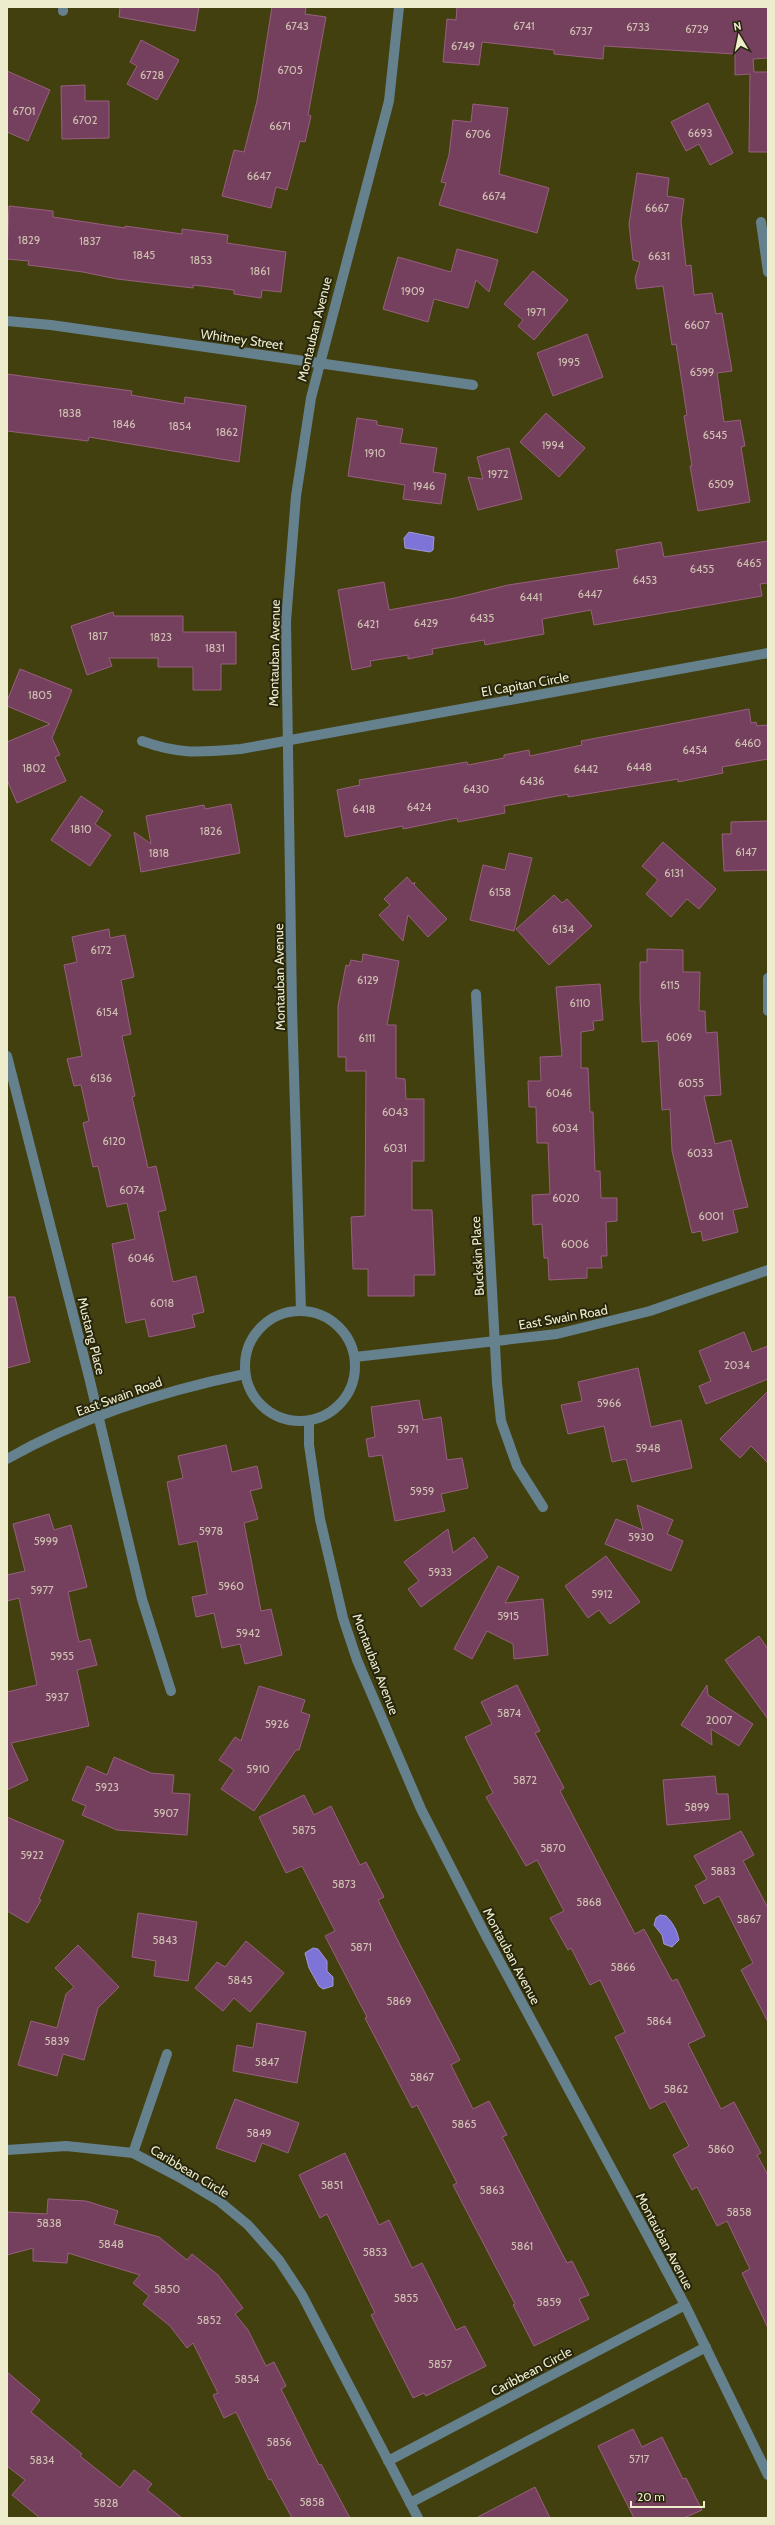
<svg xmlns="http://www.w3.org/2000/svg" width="775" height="2525" font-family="Cabin,sans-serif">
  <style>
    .water { fill: #7e74d8; stroke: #9f98d5 }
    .building { fill: #75405e; stroke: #975f7e }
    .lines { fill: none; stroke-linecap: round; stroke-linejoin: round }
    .minor { stroke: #65818e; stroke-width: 10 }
    .labels { text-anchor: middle; stroke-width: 4; stroke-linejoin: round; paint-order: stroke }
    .number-label { font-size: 11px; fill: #cfc1b1 }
    .street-label { font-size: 13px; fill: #edeccd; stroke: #27260c }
  </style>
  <rect width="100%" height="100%" fill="#434010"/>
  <g class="water">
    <path d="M409,532L434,537L433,550L430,552L405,548L404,538Z"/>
    <path d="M660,1915L666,1916C673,1923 677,1930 679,1940L672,1947L664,1944L662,1935L654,1925L656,1918Z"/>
    <path d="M313,1948L318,1949L327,1961V1971L333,1977V1986L323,1989L319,1986L309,1968L305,1953Z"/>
  </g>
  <g class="building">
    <path d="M120,7H199L195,31L119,17Z"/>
    <path d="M272,7H306L305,14L326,17L308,115L311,116L305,142L300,141L287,190L276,187L271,208L222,196L234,150L244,152L257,101Z"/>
    <path d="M457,7H768V58L753,59L754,72H768V152H749L750,74L735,75V54L604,46L603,59L554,54V50L482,42L479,65L443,62L447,19L456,20Z"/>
    <path d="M141,40L179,60L157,100L127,84L137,66L130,62Z"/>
    <path d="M7,71L50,90L28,141L7,132Z"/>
    <path d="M85,85V101H109V138L62,139L61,86Z"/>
    <path d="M708,103L733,153L710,165L699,144L686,151L671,122Z"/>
    <path d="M473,104L508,108L499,174L549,188L537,233L439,205L446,183L441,182L449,155L453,120L471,122Z"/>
    <path d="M637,173L669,178L667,196L684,199L681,221L686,266L691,265L694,295L712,293L716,314L722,313L732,371L717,373L724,422L740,420L745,446L741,447L750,502L698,511L690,466H692L684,416L687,415L676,344L672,345L663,286L637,289L635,278L640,262L633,260L629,224Z"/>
    <path d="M9,206L53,211V217L125,228V226L182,234V229L228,235L227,243L286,252L281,292L262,290L261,298L234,294V290L193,285V288L117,279L83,272L28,265L29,261L7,259Z"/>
    <path d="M457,249L498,260L489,292L476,280L468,308L434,299L428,322L383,309L398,257L451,272Z"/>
    <path d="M533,271L568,300L534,340L518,326L523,320L504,304Z"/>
    <path d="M587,334L603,377L553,396L537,353Z"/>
    <path d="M7,374L132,391L131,395L184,404L185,397L246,406L239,462L89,437L88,441L7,431Z"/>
    <path d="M546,413L585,448L559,477L520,442Z"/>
    <path d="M357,418L377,421V425L403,429L400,443L437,448L433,472L446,474L441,504L403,499L405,485L348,476Z"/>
    <path d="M509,448L522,499L478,510L468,477L483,479L477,457Z"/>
    <path d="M768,541V583L760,584L762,596L594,625L591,610L542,619L544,634L485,645L484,640L432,649L433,654L408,659V655L370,661L371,666L352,670L338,590L384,582L389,610L455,598L508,585L619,568L616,550L661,542L664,557Z"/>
    <path d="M113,612L114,616H183V632H236V664H221V690H193V667H158V658H109L112,666L87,675L71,626Z"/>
    <path d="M20,669L72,690L52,738L60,755L55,757L66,781L17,803L7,780V742L50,724L7,706V701Z"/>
    <path d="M749,709L751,723L756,722L757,726L768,725V759L722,767L723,773L678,782V779L568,797V794L504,806L505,813L458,822L457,818L403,829V826L345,837L337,790L360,785L359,780L467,762L468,765L504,758V755L529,750L530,756L582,745L581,741Z"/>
    <path d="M81,796L103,811L95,824L111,835L90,866L51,840Z"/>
    <path d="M231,804L240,853L141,872L134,832L151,844L146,816L204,805L205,809Z"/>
    <path d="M768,821V870L724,871L722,834H731V822Z"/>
    <path d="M663,842L716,889L699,909L687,899L671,917L646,894L658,880L642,866Z"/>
    <path d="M509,853L532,858L514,931L470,920L483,865L505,870Z"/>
    <path d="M407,877L413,884L415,882L414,885L447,919L428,937L408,915L403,941L379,915L390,905L384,899Z"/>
    <path d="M554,895L562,903L567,899L592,926L549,965L516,929Z"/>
    <path d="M109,929L110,938L125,935L134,977L121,980L131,1034L122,1036L135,1096L132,1097L148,1168L156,1166L166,1210L158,1212L173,1282L196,1276L204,1312L192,1315L195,1327L149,1337L145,1319L126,1323L112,1244L135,1239L127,1203L107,1207L98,1166L93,1167L83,1123L89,1121L81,1085L74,1086L67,1059L82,1056L64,965L77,962L72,937Z"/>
    <path d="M647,949L683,950V972H700L699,1011H705L706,1033L717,1032L721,1095L704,1096L715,1144L731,1140L741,1181L748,1207L733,1210L738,1232L703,1241L701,1231L692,1233L672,1151L670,1109L662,1110L658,1041L642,1042L640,998V962H647Z"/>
    <path d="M363,954L399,961L387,1025H396V1078L405,1079L406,1099H424V1161H412V1210H432L435,1275H414V1296H368V1269H353L351,1217L365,1216L366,1071H346V1057H338V1006L346,965L349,966L351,960L362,962Z"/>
    <path d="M600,984L603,1020L593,1021L594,1030L581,1032V1068H588L590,1112H593L595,1171H600L601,1198H617V1221L606,1222L607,1256H601L602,1268H587V1278L549,1280L548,1258H544L542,1224L533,1225L532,1195L550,1194L548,1143H537L536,1107H529L528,1081H541L540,1057L562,1056L556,987Z"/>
    <path d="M7,1297H15L30,1362L7,1368Z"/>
    <path d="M744,1332L752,1352L768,1346V1379L706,1404L699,1386L711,1381L699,1351Z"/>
    <path d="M638,1368L651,1427L681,1420L692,1468L632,1482L626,1459L612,1462L604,1426L568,1434L561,1405L582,1401L578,1382Z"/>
    <path d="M768,1391V1463L751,1446L740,1458L720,1439Z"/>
    <path d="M419,1400L423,1420L441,1417L447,1460L462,1458L468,1488L441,1494L445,1511L395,1521L382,1455L369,1457L366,1439L375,1437L371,1407Z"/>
    <path d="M226,1445L232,1472L257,1466L262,1488L250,1491L258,1519L244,1523L261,1611L271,1609L282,1655L245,1664L240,1644L222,1648L214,1613L196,1617L192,1597L207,1594L197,1541L179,1545L167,1482L183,1478L178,1456Z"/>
    <path d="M637,1505L673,1520L667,1534L683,1541L671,1571L605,1544L616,1519L643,1530Z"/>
    <path d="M49,1514L54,1530L71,1525L87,1587L68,1592L79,1642L90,1639L97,1665L77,1670L89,1726L11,1743L28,1780L7,1790V1692L37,1685L19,1598L7,1601V1575L25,1571L13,1524Z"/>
    <path d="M448,1529L453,1553L474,1537L488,1557L421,1607L408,1589L419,1581L404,1562Z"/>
    <path d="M606,1556L640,1602L610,1624L599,1610L588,1618L565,1586Z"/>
    <path d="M498,1566L519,1577L505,1603L543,1599L548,1655L514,1659L513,1644L487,1631L472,1659L454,1649Z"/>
    <path d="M759,1636L768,1649V1719L725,1660Z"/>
    <path d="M517,1685L540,1731L535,1733L564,1788L560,1791L595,1858L635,1934L644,1929L672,1981L677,1979L705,2036L688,2044L721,2109L734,2102L761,2153L757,2155L768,2175V2328L742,2273L750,2269L727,2221L717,2226L697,2187L692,2190L673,2155L689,2146L665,2101L650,2109L615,2037L625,2032L600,1980L590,1985L571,1948L568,1950L550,1918L564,1911L537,1860L526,1866L486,1797L493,1793L465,1737L492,1724L481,1702Z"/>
    <path d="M707,1685L708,1695L753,1724L739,1746L711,1729L712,1745L681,1725Z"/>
    <path d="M259,1686L305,1700L301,1712L310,1715L299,1750H296L254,1811L221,1789L234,1770L219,1760L235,1737L241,1741Z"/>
    <path d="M114,1757L151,1773L174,1775L172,1793L190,1794L187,1835L117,1830L82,1815L86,1806L72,1800L87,1766L107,1775Z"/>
    <path d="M715,1776L717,1794H728L730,1819L667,1825L663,1780Z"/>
    <path d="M304,1795L314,1815L331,1806L360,1865L366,1862L384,1897L378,1900L399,1943L460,2060L451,2065L473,2109L489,2101L507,2135L502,2137L545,2221L567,2263L572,2261L589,2295L579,2299L589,2319L534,2346L513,2305L515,2304L453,2185L457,2183L417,2105L412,2108L365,2018L367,2017L325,1936L335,1931L302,1866L286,1873L259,1817Z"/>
    <path d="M7,1817L64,1841L39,1899L41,1900L28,1923L7,1911Z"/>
    <path d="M741,1831L754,1855L743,1861L768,1908V2022L741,1970L753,1963L719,1896L704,1904L695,1886L707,1879L694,1856Z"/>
    <path d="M138,1913L197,1922L188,1981L154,1976L156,1961L132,1957Z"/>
    <path d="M246,1941L284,1973L250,2012L234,1998L223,2011L195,1988L217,1962L225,1967Z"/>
    <path d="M78,1945L119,1987L98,2008L84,2060L63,2054L57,2076L18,2065L31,2021L57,2028L66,1994L74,1987L55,1968Z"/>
    <path d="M257,2023L306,2032L297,2083L233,2071L237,2045L253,2048Z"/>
    <path d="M235,2099L299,2123L288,2153L262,2143L255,2162L216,2148Z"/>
    <path d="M345,2153L379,2225L389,2220L412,2268L422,2263L456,2330L465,2326L486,2366L426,2396L424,2393L413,2398L371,2315L375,2313L327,2214L320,2218L299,2175Z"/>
    <path d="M48,2199L86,2201L118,2211L114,2224L159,2237L187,2260L192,2254L218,2275L243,2308L235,2314L248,2330L266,2366L274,2362L286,2386L281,2389L319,2465L321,2464L350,2518H292L271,2479L269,2480L236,2412L224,2418L213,2395L218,2393L193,2343L187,2348L170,2326L143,2304L149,2296L133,2283L140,2275L68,2253L67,2263L33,2261V2248L7,2255V2212L47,2214Z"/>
    <path d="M7,2372L40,2400L31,2412L82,2454L80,2456L120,2488L134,2470L152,2484L147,2490L182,2518H40L12,2495L25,2480L7,2466Z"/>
    <path d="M633,2429L642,2447L662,2437L683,2479L686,2478L702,2510L684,2518H634L598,2446Z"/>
    <path d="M535,2487L550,2518H476Z"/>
  </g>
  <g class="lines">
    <g class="minor">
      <path d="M63,11V7"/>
      <path d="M761,222L768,272"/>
      <path d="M7,321L51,325L473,385"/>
      <path d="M142,741C181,755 200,752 241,749L768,653"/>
      <path d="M768,978V1011"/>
      <path d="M476,994L497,1383L501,1421L517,1466L543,1507"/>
      <path d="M7,1056L89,1377L142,1599L171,1691"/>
      <circle cx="300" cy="1366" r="55"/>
      <path d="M301,1311L292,1007L286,621L296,496L311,398L389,101L399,7"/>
      <path d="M355,1357L557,1334L650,1311L768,1270"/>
      <path d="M309,1422V1445L320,1519L343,1618L357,1660L421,1809L486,1936L685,2305L768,2475"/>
      <path d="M7,1459C81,1417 162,1391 245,1374"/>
      <path d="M7,2150L66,2146L133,2153L179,2177L219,2201L248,2225L279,2260L302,2295L418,2518"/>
      <path d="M133,2153L167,2054"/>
      <path d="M388,2461L685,2305"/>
      <path d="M410,2503L706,2347"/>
    </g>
  </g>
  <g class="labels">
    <g class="number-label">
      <text x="297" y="30">6743</text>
      <text x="524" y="30">6741</text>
      <text x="638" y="31">6733</text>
      <text x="697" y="33">6729</text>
      <text x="581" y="35">6737</text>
      <text x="463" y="50">6749</text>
      <text x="290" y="74">6705</text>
      <text x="152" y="79">6728</text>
      <text x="24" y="115">6701</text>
      <text x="85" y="124">6702</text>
      <text x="280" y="130">6671</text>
      <text x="700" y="137">6693</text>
      <text x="478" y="138">6706</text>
      <text x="259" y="180">6647</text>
      <text x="494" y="200">6674</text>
      <text x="657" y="212">6667</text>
      <text x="29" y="244">1829</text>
      <text x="90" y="245">1837</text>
      <text x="144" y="259">1845</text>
      <text x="659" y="260">6631</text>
      <text x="201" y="264">1853</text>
      <text x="260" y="275">1861</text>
      <text x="413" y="295">1909</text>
      <text x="536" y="316">1971</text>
      <text x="697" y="329">6607</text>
      <text x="569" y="366">1995</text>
      <text x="702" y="376">6599</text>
      <text x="70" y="417">1838</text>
      <text x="124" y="428">1846</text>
      <text x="180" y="430">1854</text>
      <text x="227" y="436">1862</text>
      <text x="715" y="439">6545</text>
      <text x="553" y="449">1994</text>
      <text x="375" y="457">1910</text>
      <text x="498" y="478">1972</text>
      <text x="721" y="488">6509</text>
      <text x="424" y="490">1946</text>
      <text x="749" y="567">6465</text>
      <text x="702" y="573">6455</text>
      <text x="645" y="584">6453</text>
      <text x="590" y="598">6447</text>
      <text x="531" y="601">6441</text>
      <text x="482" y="622">6435</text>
      <text x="426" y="627">6429</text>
      <text x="368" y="628">6421</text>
      <text x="98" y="640">1817</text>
      <text x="161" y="641">1823</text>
      <text x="215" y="652">1831</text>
      <text x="40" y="699">1805</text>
      <text x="748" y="747">6460</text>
      <text x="695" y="754">6454</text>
      <text x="639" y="771">6448</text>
      <text x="34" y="772">1802</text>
      <text x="586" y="773">6442</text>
      <text x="532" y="785">6436</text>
      <text x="476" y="793">6430</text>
      <text x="419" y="811">6424</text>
      <text x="364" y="813">6418</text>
      <text x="81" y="833">1810</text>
      <text x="211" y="835">1826</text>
      <text x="746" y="856">6147</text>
      <text x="159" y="857">1818</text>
      <text x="674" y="877">6131</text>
      <text x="500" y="896">6158</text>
      <text x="563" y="933">6134</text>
      <text x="101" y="954">6172</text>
      <text x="368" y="984">6129</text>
      <text x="670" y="989">6115</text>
      <text x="580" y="1007">6110</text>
      <text x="107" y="1016">6154</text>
      <text x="679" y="1041">6069</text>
      <text x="367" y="1042">6111</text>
      <text x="101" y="1082">6136</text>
      <text x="691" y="1087">6055</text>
      <text x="559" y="1097">6046</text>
      <text x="395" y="1116">6043</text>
      <text x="565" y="1132">6034</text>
      <text x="114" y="1145">6120</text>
      <text x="395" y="1152">6031</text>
      <text x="700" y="1157">6033</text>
      <text x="132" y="1194">6074</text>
      <text x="566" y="1202">6020</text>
      <text x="711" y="1220">6001</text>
      <text x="575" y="1248">6006</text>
      <text x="141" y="1262">6046</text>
      <text x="162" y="1307">6018</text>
      <text x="737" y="1369">2034</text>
      <text x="609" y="1407">5966</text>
      <text x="408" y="1433">5971</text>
      <text x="648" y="1452">5948</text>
      <text x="422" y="1495">5959</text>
      <text x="211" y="1535">5978</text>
      <text x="641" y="1541">5930</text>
      <text x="46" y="1545">5999</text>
      <text x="440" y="1576">5933</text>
      <text x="231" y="1590">5960</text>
      <text x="42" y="1594">5977</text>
      <text x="602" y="1598">5912</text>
      <text x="508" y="1620">5915</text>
      <text x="248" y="1637">5942</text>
      <text x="62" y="1660">5955</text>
      <text x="57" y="1701">5937</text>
      <text x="509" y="1717">5874</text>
      <text x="719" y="1724">2007</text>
      <text x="277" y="1728">5926</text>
      <text x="258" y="1773">5910</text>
      <text x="525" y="1784">5872</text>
      <text x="107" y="1791">5923</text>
      <text x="697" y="1811">5899</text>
      <text x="166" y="1817">5907</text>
      <text x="304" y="1834">5875</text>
      <text x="553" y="1852">5870</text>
      <text x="32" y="1859">5922</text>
      <text x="723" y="1875">5883</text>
      <text x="344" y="1888">5873</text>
      <text x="589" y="1906">5868</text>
      <text x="749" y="1923">5867</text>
      <text x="165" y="1944">5843</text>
      <text x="361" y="1951">5871</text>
      <text x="623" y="1971">5866</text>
      <text x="240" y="1984">5845</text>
      <text x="399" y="2005">5869</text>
      <text x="659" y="2025">5864</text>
      <text x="57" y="2045">5839</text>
      <text x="267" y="2066">5847</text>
      <text x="422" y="2081">5867</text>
      <text x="676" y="2093">5862</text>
      <text x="464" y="2128">5865</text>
      <text x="259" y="2137">5849</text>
      <text x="721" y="2153">5860</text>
      <text x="332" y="2189">5851</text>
      <text x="492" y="2194">5863</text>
      <text x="739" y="2216">5858</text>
      <text x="49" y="2227">5838</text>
      <text x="111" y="2248">5848</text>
      <text x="522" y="2250">5861</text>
      <text x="375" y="2256">5853</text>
      <text x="167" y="2293">5850</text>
      <text x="406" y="2302">5855</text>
      <text x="549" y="2306">5859</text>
      <text x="209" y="2324">5852</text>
      <text x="440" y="2368">5857</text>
      <text x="247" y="2383">5854</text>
      <text x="279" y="2446">5856</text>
      <text x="639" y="2463">5717</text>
      <text x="42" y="2464">5834</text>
      <text x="312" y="2506">5858</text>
      <text x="106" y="2507">5828</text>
    </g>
    <g class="street-label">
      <text transform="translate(314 329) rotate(-76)" y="5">Montauban Avenue</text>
      <text transform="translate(242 339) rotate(8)" y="5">Whitney Street</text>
      <text transform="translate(274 653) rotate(-89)" y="5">Montauban Avenue</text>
      <text transform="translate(525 684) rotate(-10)" y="5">El Capitan Circle</text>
      <text transform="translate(279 977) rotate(-91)" y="5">Montauban Avenue</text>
      <text transform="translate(477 1256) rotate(-93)" y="5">Buckskin Place</text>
      <text transform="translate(563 1317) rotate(-10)" y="5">East Swain Road</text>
      <text transform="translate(92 1336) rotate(76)" y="5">Mustang Place</text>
      <text transform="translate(119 1396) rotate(-20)" y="5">East Swain Road</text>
      <text transform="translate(376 1664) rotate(69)" y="5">Montauban Avenue</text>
      <text transform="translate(512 1956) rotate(62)" y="5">Montauban Avenue</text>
      <text transform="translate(190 2171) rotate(31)" y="5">Caribbean Circle</text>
      <text transform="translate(665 2241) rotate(62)" y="5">Montauban Avenue</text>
      <text transform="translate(531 2371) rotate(-28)" y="5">Caribbean Circle</text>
    </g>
  </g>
  <rect width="775" height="2525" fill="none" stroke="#edeccd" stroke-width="16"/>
  <g transform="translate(739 36) rotate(350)" stroke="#27260c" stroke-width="3" paint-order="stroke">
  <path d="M0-3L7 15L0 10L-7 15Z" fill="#edeccd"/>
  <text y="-6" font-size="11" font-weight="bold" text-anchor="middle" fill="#edeccd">N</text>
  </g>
  <path d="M631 2501v6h73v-6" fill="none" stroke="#edeccd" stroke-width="2"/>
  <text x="637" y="2501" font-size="12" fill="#edeccd" stroke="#27260c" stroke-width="3" paint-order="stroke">20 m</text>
</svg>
